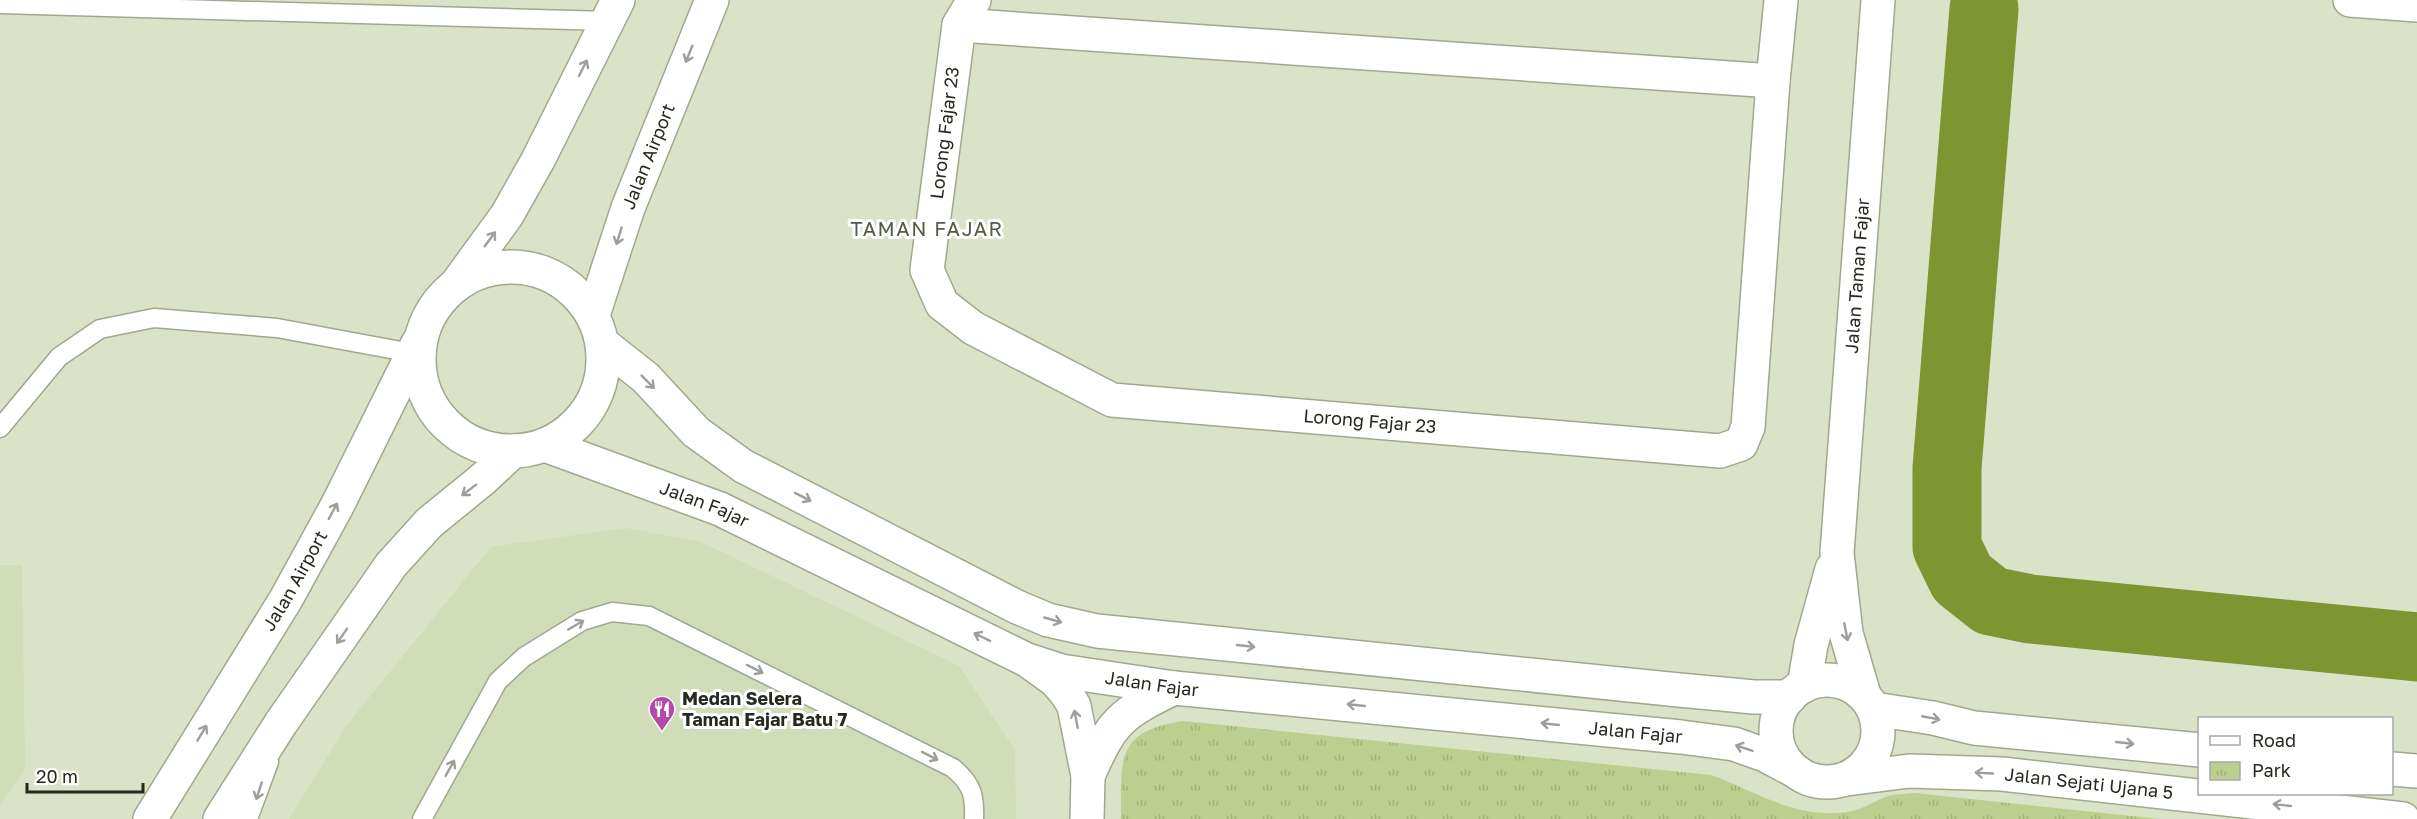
<svg xmlns="http://www.w3.org/2000/svg" width="2417" height="819" font-family="'Golos Text',sans-serif">
  <style>
    .built { fill: #d1dcb9 }
    .park { fill: url(#park-tufts) }
    .lines { fill: none; stroke-linecap: round; stroke-linejoin: round }
    .river { stroke: #7f9532; stroke-width: 69 }
    .lane-casing { stroke: #a0a88e; stroke-width: 21 }
    .street-casing { stroke: #a0a88e; stroke-width: 36 }
    .secondary-casing { stroke: #a0a88e; stroke-width: 36 }
    .lane { stroke: #fff; stroke-width: 18 }
    .street { stroke: #fff; stroke-width: 33 }
    .secondary { stroke: #fff; stroke-width: 33 }
    .oneway { stroke: #9d9f9a }
    .labels { text-anchor: middle; stroke-width: 6; stroke-linejoin: round; paint-order: stroke }
    .street-label { font-size: 18px; fill: #26291e; stroke: #fff }
    .poi-label { font-size: 18px; font-weight: bold; fill: #26291e; stroke: #fff; text-anchor: start }
    .neighbourhood-label { font-size: 20px; letter-spacing: 1.5px; fill: #545b43; stroke: #fff }
  </style>
  <defs>
    <pattern id="park-tufts" width="24" height="20" patternUnits="userSpaceOnUse" patternTransform="scale(1.5)"><rect width="24" height="20" fill="#bdcf8e"/><path d="M3 7l-1-3M5 7V3M7 7l1-3M15 17l-1-3M17 17v-4M19 17l1-3" fill="none" stroke="#a2b27a"/></pattern>
  </defs>
  <rect width="100%" height="100%" fill="#dae2c7"/>
  <g class="built">
    <path d="M626,528L701,542L959,666L1015,750L1016,819H289L347,725L491,547Z"/>
    <path d="M0,565H22L25,769L0,805Z"/>
  </g>
  <path class="park" d="M1183,721L1711,775C1760,793 1794,819 1848,812C1863,810 1877,799 1892,795C1899,794 1907,794 1915,793L2160,819H1121C1121,760 1115,731 1183,721Z"/>
  <g class="lines">
    <path class="river" d="M1984,9L1947,468V547L1962,578L1991,601L2030,609L2417,647"/>
    <g class="lane-casing">
      <g id="lane">
        <path d="M0,4L608,21"/>
        <path d="M0,428L59,357L100,329L154,318L277,328L412,353"/>
        <path d="M248,819L269,762"/>
        <path d="M422,819L498,681L524,657L582,621L612,612L649,616L953,768C972,784 975,795 974,819"/>
      </g>
    </g>
    <g class="street-casing">
      <g id="street">
        <path id="s1" d="M974,0L959,25L927,270L942,304L973,328L1112,400L1720,451L1741,444L1748,427L1773,81L1781,0"/>
        <path d="M2350,0L2417,5"/>
        <path d="M959,25L1773,81"/>
        <path d="M1027,660L1055,680L1067,694L1074,706L1088,776L1087,819"/>
        <path d="M1804,686L1811,645L1832,569"/>
        <path id="s2" d="M1864,695L1846,633L1837,553L1878,0"/>
        <path d="M1088,776C1112,721 1120,714 1174,688"/>
      </g>
    </g>
    <g class="secondary-casing">
      <g id="secondary">
        <circle cx="511" cy="359" r="92"/>
        <path d="M456,285L507,215L538,160L618,0"/>
        <path id="s3" d="M593,315L628,208L712,0"/>
        <path d="M603,344L646,378L696,432L743,466L1017,607L1048,620L1097,631L1679,690L1754,697H1790"/>
        <path id="s4" d="M545,445L720,509L1027,660L1061,671L1174,688L1681,737L1734,744L1765,755L1797,772"/>
        <circle cx="1827" cy="731" r="51"/>
        <path d="M1874,709L1933,718L1974,728L2200,750"/>
        <path d="M2392,769L2417,771"/>
        <path id="s5" d="M1847,779L1909,771L2002,774L2403,819"/>
        <path id="s6" d="M150,819L286,599L337,506L418,343"/>
        <path d="M220,819L281,723L391,565L429,523L483,479L513,451"/>
      </g>
    </g>
    <use href="#lane" class="lane"/>
    <use href="#street" class="street"/>
    <use href="#secondary" class="secondary"/>
  </g>
  <defs><path id="oneway-shaft" d="M-6 0H5M1.5-3L5.5 0L1.5 3" fill="none" stroke-width="1.6" stroke-linecap="round" stroke-linejoin="round" transform="scale(1.5)"/></defs>
  <g class="oneway">
    <use href="#oneway-shaft" transform="translate(689 54) rotate(112)"/>
    <use href="#oneway-shaft" transform="translate(583 68) rotate(-63)"/>
    <use href="#oneway-shaft" transform="translate(619 236) rotate(107)"/>
    <use href="#oneway-shaft" transform="translate(490 239) rotate(-54)"/>
    <use href="#oneway-shaft" transform="translate(648 382) rotate(45)"/>
    <use href="#oneway-shaft" transform="translate(469 490) rotate(143)"/>
    <use href="#oneway-shaft" transform="translate(803 497) rotate(27)"/>
    <use href="#oneway-shaft" transform="translate(333 511) rotate(-62)"/>
    <use href="#oneway-shaft" transform="translate(1053 620) rotate(16)"/>
    <use href="#oneway-shaft" transform="translate(576 625) rotate(-30)"/>
    <use href="#oneway-shaft" transform="translate(1846 632) rotate(79)"/>
    <use href="#oneway-shaft" transform="translate(342 636) rotate(125)"/>
    <use href="#oneway-shaft" transform="translate(982 637) rotate(-154)"/>
    <use href="#oneway-shaft" transform="translate(1246 646) rotate(6)"/>
    <use href="#oneway-shaft" transform="translate(755 669) rotate(27)"/>
    <use href="#oneway-shaft" transform="translate(1356 705) rotate(-174)"/>
    <use href="#oneway-shaft" transform="translate(1931 718) rotate(11)"/>
    <use href="#oneway-shaft" transform="translate(1076 719) rotate(-101)"/>
    <use href="#oneway-shaft" transform="translate(1550 724) rotate(-174)"/>
    <use href="#oneway-shaft" transform="translate(202 733) rotate(-59)"/>
    <use href="#oneway-shaft" transform="translate(2125 743) rotate(6)"/>
    <use href="#oneway-shaft" transform="translate(1744 748) rotate(-161)"/>
    <use href="#oneway-shaft" transform="translate(930 756) rotate(27)"/>
    <use href="#oneway-shaft" transform="translate(450 768) rotate(-61)"/>
    <use href="#oneway-shaft" transform="translate(1984 773) rotate(-177)"/>
    <use href="#oneway-shaft" transform="translate(259 791) rotate(108)"/>
    <use href="#oneway-shaft" transform="translate(2282 805) rotate(-174)"/>
  </g>
  <defs>
    <g id="restaurant-pin" transform="scale(1.35)"><path d="M0 17L-7.5 6A9.5 9.5 0 1 1 7.5 6Z" fill="#b349aa" stroke="#fff"/><path d="M-5-6h1v4h1v-4h1v4h1v-4h1v5L-1.5 .5V6h-2V.5L-5-1ZM5-6V6H3V1.5H1.5Q1.5-4 5-6Z" fill="#fff"/></g>
  </defs>
  <g fill-rule="evenodd">
    <use href="#restaurant-pin" x="662" y="709"/>
  </g>
  <g class="labels">
    <g class="street-label">
      <text transform="translate(945 133) rotate(-83)" y="6">Lorong Fajar 23</text>
      <text dy="6" stroke="none"><textPath href="#s3" startOffset="168">Jalan Airport</textPath></text>
      <text dy="6" stroke="none"><textPath href="#s2" startOffset="423">Jalan Taman Fajar</textPath></text>
      <text dy="6" stroke="none"><textPath href="#s1" startOffset="768">Lorong Fajar 23</textPath></text>
      <text dy="6" stroke="none"><textPath href="#s4" startOffset="170">Jalan Fajar</textPath></text>
      <text dy="6" stroke="none"><textPath href="#s6" startOffset="279">Jalan Airport</textPath></text>
      <text dy="6" stroke="none"><textPath href="#s4" startOffset="656">Jalan Fajar</textPath></text>
      <text dy="6" stroke="none"><textPath href="#s4" startOffset="1142">Jalan Fajar</textPath></text>
      <text dy="6" stroke="none"><textPath href="#s5" startOffset="243">Jalan Sejati Ujana 5</textPath></text>
    </g>
    <g class="poi-label">
      <text x="682" y="705">Medan Selera<tspan x="682" dy="21">Taman Fajar Batu 7</tspan></text>
    </g>
    <g class="neighbourhood-label">
      <text x="927" y="236">TAMAN FAJAR</text>
    </g>
  </g>
  <rect x="2198" y="717" width="195" height="78" fill="#ffffff" stroke="#a8a9a5" stroke-width="1.5"/>
  <rect x="2210" y="736" width="30" height="9" fill="#ffffff" stroke="#a8a9a5" stroke-width="1.5"/>
  <text x="2252" y="747" font-size="18" fill="#26291e">Road</text>
  <rect x="2210" y="762" width="30" height="18" fill="url(#park-tufts)" stroke="#a8a9a5" stroke-width="1.5"/>
  <text x="2252" y="777" font-size="18" fill="#26291e">Park</text>
  <path d="M27 783v9h116v-9" fill="none" stroke="#26291e" stroke-width="3"/>
  <text x="36" y="783" font-size="18" fill="#26291e" stroke="#ffffff" stroke-width="4.5" paint-order="stroke">20 m</text>
</svg>
